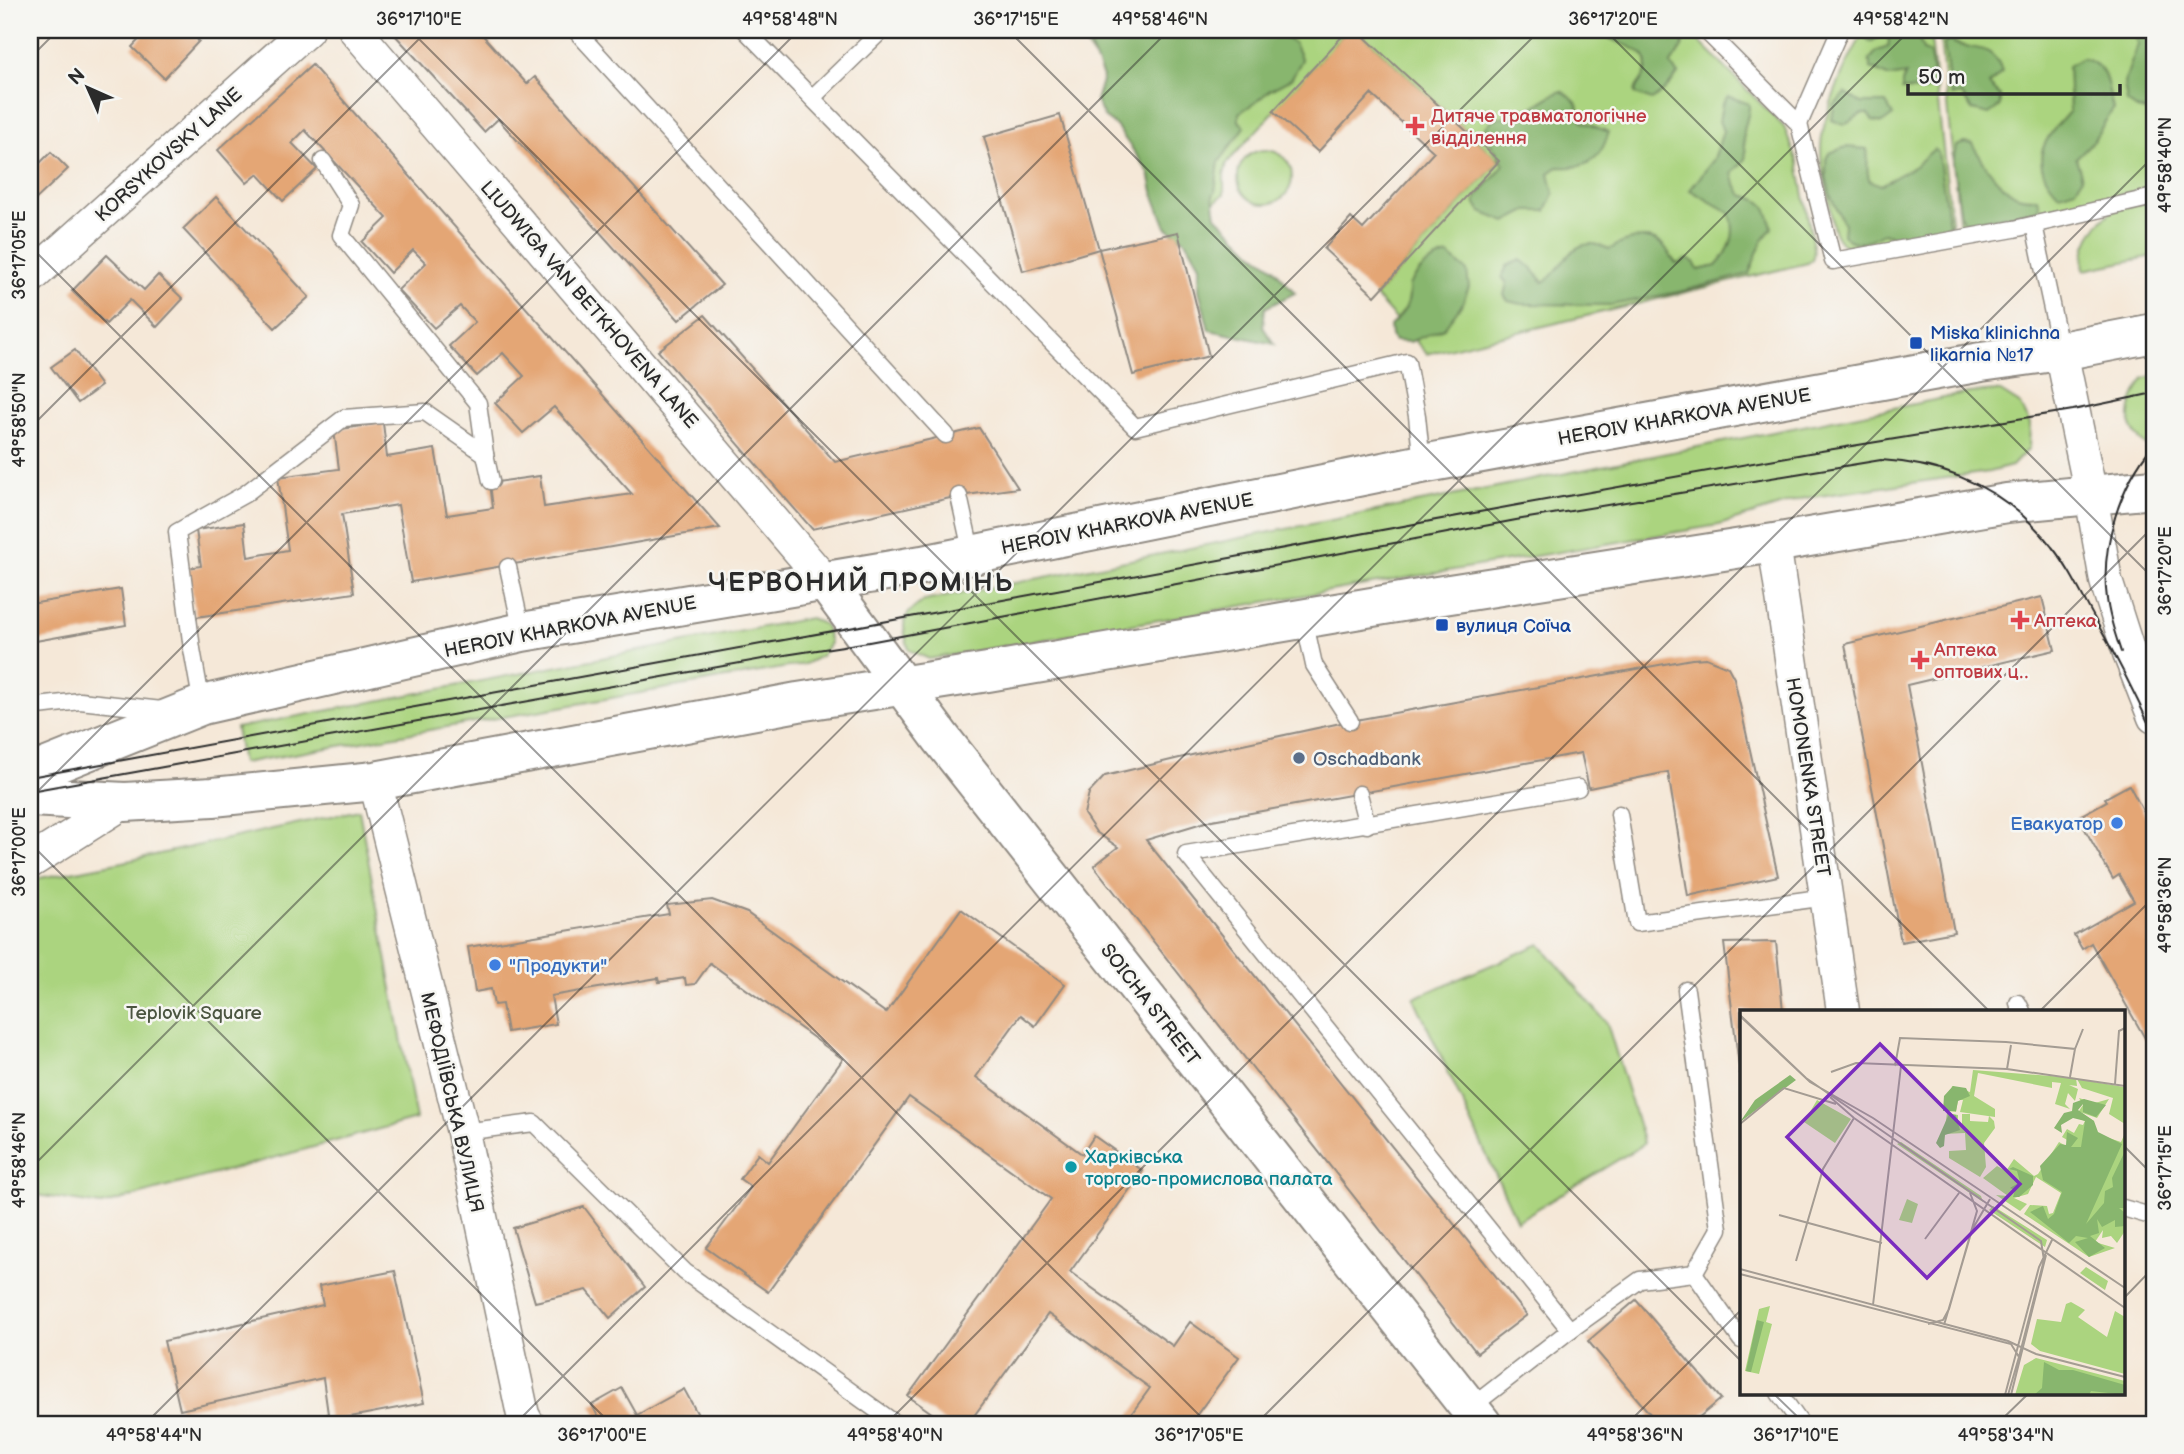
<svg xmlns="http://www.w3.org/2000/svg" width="2184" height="1454" font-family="'Balsamiq Sans',sans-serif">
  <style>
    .green { fill: #abd47f; stroke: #6b8055; stroke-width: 2 }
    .forest { fill: #88b66e; stroke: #5a704c; stroke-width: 2 }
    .building { fill: #e4a675 }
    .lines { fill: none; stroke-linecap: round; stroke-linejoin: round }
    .lane-casing { stroke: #908a82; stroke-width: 19 }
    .street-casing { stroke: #908a82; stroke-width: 35 }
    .secondary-casing { stroke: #908a82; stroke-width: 42 }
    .primary-casing { stroke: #908a82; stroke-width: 42 }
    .lane { stroke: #fff; stroke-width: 16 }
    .street { stroke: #fff; stroke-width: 32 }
    .secondary { stroke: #fff; stroke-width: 38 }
    .primary { stroke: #fff; stroke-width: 38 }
    .tram { stroke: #2b2b2b; stroke-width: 2 }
    .ticks { fill: none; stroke: #2b2b2b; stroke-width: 2; stroke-opacity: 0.45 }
    .health-dot { fill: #e0444e; stroke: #f6f6f2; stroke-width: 2.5 }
    .transit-dot { fill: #1a4fb4; stroke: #f6f6f2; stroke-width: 2.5 }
    .service-dot { fill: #5c6f8a; stroke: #f6f6f2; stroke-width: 2.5 }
    .shop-dot { fill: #3f7fe0; stroke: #f6f6f2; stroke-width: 2.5 }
    .culture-dot { fill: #0f9aa8; stroke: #f6f6f2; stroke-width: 2.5 }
    .labels { text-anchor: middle; stroke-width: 5; stroke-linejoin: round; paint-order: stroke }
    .health-label { font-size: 19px; fill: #be3a42; stroke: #f6f6f2; text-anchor: start }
    .street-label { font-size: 19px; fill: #2b2b2b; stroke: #f6f6f2 }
    .transit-label { font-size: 19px; fill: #164399; stroke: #f6f6f2; text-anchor: start }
    .service-label { font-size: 19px; fill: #4e5e75; stroke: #f6f6f2; text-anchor: start }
    .shop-label { font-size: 19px; fill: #366cbe; stroke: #f6f6f2; text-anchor: end }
    .park-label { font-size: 19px; fill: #4b5540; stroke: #f6f6f2 }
    .culture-label { font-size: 19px; fill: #0d838f; stroke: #f6f6f2; text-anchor: start }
    .district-label { font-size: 26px; font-weight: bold; letter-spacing: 2px; fill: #2b2b2b; stroke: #f6f6f2 }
    .inset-road { fill: none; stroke: #a49c93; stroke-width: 2 }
    .view { fill: #7b2cbf; fill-opacity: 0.15; stroke: #7b2cbf; stroke-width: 3.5 }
    .inset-edge { fill: none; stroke: #2b2b2b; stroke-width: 3.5 }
    .neatline { fill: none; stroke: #2b2b2b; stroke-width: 2.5 }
    .ticks-label { font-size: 18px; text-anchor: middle; fill: #2b2b2b }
  </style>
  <rect width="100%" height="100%" fill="#f6f6f2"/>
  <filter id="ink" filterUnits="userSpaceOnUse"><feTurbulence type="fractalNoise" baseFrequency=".0143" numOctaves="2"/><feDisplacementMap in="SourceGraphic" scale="14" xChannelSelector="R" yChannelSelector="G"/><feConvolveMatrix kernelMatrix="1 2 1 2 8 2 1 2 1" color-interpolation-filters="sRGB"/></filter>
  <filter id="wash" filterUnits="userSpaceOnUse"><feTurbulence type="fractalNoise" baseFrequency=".00686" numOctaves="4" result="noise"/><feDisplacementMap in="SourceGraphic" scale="28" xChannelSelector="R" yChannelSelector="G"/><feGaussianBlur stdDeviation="1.57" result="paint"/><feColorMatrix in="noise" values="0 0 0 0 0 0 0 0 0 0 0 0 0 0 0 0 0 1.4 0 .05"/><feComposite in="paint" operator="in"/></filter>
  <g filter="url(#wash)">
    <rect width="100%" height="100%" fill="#f5e8d8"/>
    <g class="green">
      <path d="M1075,30H1348L1227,163L1224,175V194L1215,202L1198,203Z"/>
      <path d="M1357,30H1688L1784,127L1798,162L1814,252L1812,260L1808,263L1427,354L1375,296L1499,161Z"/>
      <path d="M1866,30H1930L1952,230L1858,246L1844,245C1832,236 1832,220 1830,205C1827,188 1821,169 1821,152C1820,119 1848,56 1866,30Z"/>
      <path d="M1939,30H2154V188L1960,228Z"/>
      <circle cx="1265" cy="177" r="27"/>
      <path d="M2154,201V256L2084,270C2080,249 2094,225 2111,212C2122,205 2142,204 2154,201Z"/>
      <path d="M2154,376V451C2121,430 2126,409 2144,378Z"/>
      <path d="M1999,391L2021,405L2030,424L2029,448L2012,466L1989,472L1805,498L1719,525L929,659L909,650C902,624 899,616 924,601L1969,393Z"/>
      <path d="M810,618L825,625L830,643L821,656L805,664L242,763L236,728Z"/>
      <path d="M359,810L416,1119L101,1205L30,1194V883L40,878L123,862Z"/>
      <path d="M1540,944L1607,1023L1644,1144L1517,1221L1414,998Z"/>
    </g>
    <g class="forest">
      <path d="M1083,30H1247L1262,32L1282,36L1294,43L1302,60L1291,79L1270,90L1256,102L1239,113V121L1245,127L1219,162L1215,192L1213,195L1216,216L1254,254L1273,267L1295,293L1265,308L1263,327L1274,344L1209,330L1199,290L1200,265L1187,242L1166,227L1154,196L1149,173L1116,126L1104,117L1096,101L1103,77Z"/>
      <path d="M1605,30H1681L1685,37L1682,47L1670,65L1678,74L1665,90L1652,100L1635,94C1635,86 1638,86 1642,79C1659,53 1628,46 1610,39Z"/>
      <path d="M1871,30H1904L1919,39L1923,50L1930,53L1934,84L1924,91L1902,90V83L1906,74L1889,77L1871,68L1869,60L1877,51L1888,47L1889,40L1885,34L1870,42L1865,38Z"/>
      <path d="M2135,30H2154V108L2150,112L2137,109L2127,102L2124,83L2138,44L2134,37Z"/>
      <path d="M1949,41C1972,53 1992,40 2002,72L1989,85L2000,95V106L1989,114L1972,110L1962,94L1951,96L1944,44Z"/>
      <path d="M2082,58C2110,66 2106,84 2113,109L2093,141L2076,158L2082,178L2076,189L2059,194C2026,161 2044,139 2070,111L2068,66Z"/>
      <path d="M1561,91C1576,97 1579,107 1583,122L1609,132C1600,161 1587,169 1558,167L1549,173L1554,194L1546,211H1527L1506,222L1481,212L1475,202C1480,187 1496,179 1504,164L1483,132C1486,127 1489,122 1494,119C1501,115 1509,119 1516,116C1532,110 1544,98 1561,91Z"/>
      <path d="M1845,93L1861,103H1886L1893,115L1882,123L1873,121L1868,114H1862L1844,125L1832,120L1834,106Z"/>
      <path d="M1728,96L1749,104C1750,116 1745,121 1744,132C1742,153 1755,155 1732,172L1734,181L1742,195C1765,200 1768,206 1772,228C1758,244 1757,255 1749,274L1679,292L1611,305L1522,304L1508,301L1504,295L1507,283L1502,277L1507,266L1520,260L1531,267L1543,282C1562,273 1566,243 1593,244C1598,244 1605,248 1610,249C1625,240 1649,231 1664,246C1669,251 1671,259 1677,264L1688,259L1694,262L1698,270L1716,266C1731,250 1737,234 1730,213L1690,190L1714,159L1723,131L1719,121L1722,105Z"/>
      <path d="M1965,143L1972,144C1983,161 1996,184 2015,195C2021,198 2030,198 2037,198L2040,206L2038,210L1965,223L1961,217L1953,163L1956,146Z"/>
      <path d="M1846,147L1867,149C1869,161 1865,171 1870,181L1881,185L1915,166L1934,149L1938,152L1949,225L1945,228L1896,237L1883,233C1869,241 1855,248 1843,235L1844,224L1831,197L1826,176V159L1829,153Z"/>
      <path d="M1448,255L1467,271L1469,287L1462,304L1444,328L1410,342L1395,341L1391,336L1390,326C1404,313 1411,304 1409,285C1420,269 1429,260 1448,255Z"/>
    </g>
    <g id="blocks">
      <g class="building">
        <path d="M148,30H187L199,41L164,78L132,47Z"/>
        <path d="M395,30H478L527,84L535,77L722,285L679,320L498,119L484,132L395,35Z"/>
        <path d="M1348,30H1357L1499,161L1375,296L1324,249L1351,218L1363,229L1434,152L1371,94L1318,152L1273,111Z"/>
        <path d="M312,65L720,528L411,582L398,505L342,514L354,593L196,617L188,568L201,566L196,530L244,523L248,557L288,550L278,477L339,469L334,430L383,423L387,457L435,449L447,515L493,508L490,483L540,476L544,507L632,494L554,407L523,433L495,403L524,376L503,353L477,376L449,346L475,322L460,306L434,328L398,290L426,263L413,250L390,273L362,242L387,218L305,130L292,143L317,169L283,201L258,174L247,183L218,150Z"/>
        <path d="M1060,115L1099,249L1023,271L984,137Z"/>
        <path d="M51,152L68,169L30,205V173Z"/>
        <path d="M216,197L309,297L275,328L183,229Z"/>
        <path d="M1178,232L1209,356L1133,375L1099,249Z"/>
        <path d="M107,255L144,290L158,275L183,299L157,327L130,300L106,324L72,291Z"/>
        <path d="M705,315L835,462L979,428L1018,488L959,496L812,529L658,351Z"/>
        <path d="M75,350L101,386L78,403L51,367Z"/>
        <path d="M121,589L126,625L30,642V604Z"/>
        <path d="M2042,597L2055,650L1907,685L1954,932L1901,942L1845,644Z"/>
        <path d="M1706,658L1728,667L1734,678L1778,876L1688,896L1668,772L1589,788L1581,753L1212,820L1146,840L1527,1315L1477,1353L1094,866L1118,847L1096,832L1084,814L1089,793L1105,776L1196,754L1350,721L1692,659Z"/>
        <path d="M2129,785L2154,831V915L2148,918L2154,930V1036L2146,1040L2091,943L2082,949L2074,935L2134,901L2119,875L2113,879L2078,817L2107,801L2105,798Z"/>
        <path d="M712,900L747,913L886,1013L961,909L1065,984L1035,1026L1021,1015L976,1077L1082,1154L1094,1136L1143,1171L1070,1272L1173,1346L1190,1322L1239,1357L1190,1424H1124L1150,1388L1048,1314L968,1424H947L908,1396L1051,1199L909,1097L768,1292L706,1248L751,1187L740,1179L758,1154L768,1162L843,1059L710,963L695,984L686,985L685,978L659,982L658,978L551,996L556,1024L507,1032L502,1004L494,1005L491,989L475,992L468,947L669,914L667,905Z"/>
        <path d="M1776,942L1783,1011H1741L1740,1075L1724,943Z"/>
        <path d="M584,1207L645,1287L610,1318L587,1290L535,1302L513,1228Z"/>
        <path d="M395,1271L424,1403L329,1421L323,1378L180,1410L164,1341L323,1305L319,1286Z"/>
        <path d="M1636,1300L1721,1399L1691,1424H1641L1651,1415L1588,1341Z"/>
        <path d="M622,1388L637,1415L684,1389L703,1424H602L592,1405Z"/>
      </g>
    </g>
  </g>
  <g filter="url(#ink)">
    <use href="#blocks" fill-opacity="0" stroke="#908a82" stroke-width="2"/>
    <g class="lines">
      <g class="lane-casing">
        <g id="lane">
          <path d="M745,30L1135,427L1407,362L1417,416L1422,464"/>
          <path d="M1705,30L1799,124L1833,261L2014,229L2154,197"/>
          <path d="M578,33L946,435"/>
          <path d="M812,98L882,30"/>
          <path d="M1799,124L1840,30"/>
          <path d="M323,161L351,205L341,235L478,403L485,454"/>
          <path d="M2034,225L2061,351"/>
          <path d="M959,496L972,555"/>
          <path d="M508,567L522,632"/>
          <path d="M1304,619L1314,665L1350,721"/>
          <path d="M202,705L192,649L177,532L245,494L344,418L425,412L485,454L491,481"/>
          <path d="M30,707L80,701L162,710"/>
          <path d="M1359,794L1367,825"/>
          <path d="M1619,814L1637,923L1827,897"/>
          <path d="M2018,1003L2022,1011"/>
          <path d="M463,1132L534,1123L685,1272L896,1424"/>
          <path d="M2123,1208L2154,1217"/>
          <path d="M1694,1273L1741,1340"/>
          <path d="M1570,1330L1186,854L1578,788"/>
          <path d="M1779,1393L1801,1424"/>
          <path d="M1470,1408L1570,1330L1640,1280L1694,1273L1719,1229L1686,990"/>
        </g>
      </g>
      <g class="street-casing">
        <g id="street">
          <path d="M355,30L824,580"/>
          <path d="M30,278L307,30"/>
          <path d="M2061,351L2091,495L2106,581L2130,656L2154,717"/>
          <path d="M1774,543L1843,1011"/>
          <path d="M375,781L463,1132L523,1415L528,1424"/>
          <path d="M30,862L125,802"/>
        </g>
      </g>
      <g class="secondary-casing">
        <path id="secondary" d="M824,580L941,738L1482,1424"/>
      </g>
      <g class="primary-casing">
        <g id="primary">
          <path d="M30,774L202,705L522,632L922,565L1422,464L1981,362L2061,351L2154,333"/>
          <path d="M30,797L125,802L213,797L375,781L798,702L988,672L1437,596L1774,543L2007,503L2154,489"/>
        </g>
      </g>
      <use href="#lane" class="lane"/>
      <use href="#street" class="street"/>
      <use href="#secondary" class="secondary"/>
      <use href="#primary" class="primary"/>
      <g class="tram">
        <path d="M2121,652C2115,634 2109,617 2107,599C2100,547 2120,484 2154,444"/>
        <path d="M30,777L932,613L1512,506L1809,453L2073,410L2154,393"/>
        <path d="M30,791L785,655L869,642L1516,520L1881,460C1950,464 2009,492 2052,547C2070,569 2082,596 2096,621C2117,658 2136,696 2154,735"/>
      </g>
    </g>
  </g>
  <path class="ticks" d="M410,30L1741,1361M1008,30L1989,1011M1605,30L2154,579M30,58L58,30M30,246L1208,1424M30,428L428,30M30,799L799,30M30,843L611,1424M2040,1011L2154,897M2123,1145L2154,1176M30,1169L1169,30M2123,1299L2154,1267M1773,1393L1805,1424M145,1424L1540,30M515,1424L1910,30M886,1424L2154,156M1256,1424L2154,526M1627,1424L1741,1310M1997,1424L2029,1393"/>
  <g class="health-dot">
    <path d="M1411.5 115.5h7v7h7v7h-7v7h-7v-7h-7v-7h7z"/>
    <path d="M2016.5 609.5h7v7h7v7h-7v7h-7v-7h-7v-7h7z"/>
    <path d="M1916.5 649.5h7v7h7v7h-7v7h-7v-7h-7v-7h7z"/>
  </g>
  <g class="transit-dot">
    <rect x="1909" y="336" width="14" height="14" rx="3.5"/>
    <rect x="1435" y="618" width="14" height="14" rx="3.5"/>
  </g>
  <circle class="service-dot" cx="1299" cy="758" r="7"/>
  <g class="shop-dot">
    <circle cx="2117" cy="823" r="7"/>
    <circle cx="495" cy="965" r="7"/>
  </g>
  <circle class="culture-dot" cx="1071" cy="1167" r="7"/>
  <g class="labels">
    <g class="health-label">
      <text x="1431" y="122">Дитяче травматологічне<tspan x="1431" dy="22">відділення</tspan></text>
      <text x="2034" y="627">Аптека</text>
      <text x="1934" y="656">Аптека<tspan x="1934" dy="22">оптових ц‥</tspan></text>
    </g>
    <g class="street-label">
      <text transform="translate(168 154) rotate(-42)" y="7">KORSYKOVSKY LANE</text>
      <text transform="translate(590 304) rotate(49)" y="7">LIUDWIGA VAN BETKHOVENA LANE</text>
      <text transform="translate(1684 416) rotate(-10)" y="7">HEROIV KHARKOVA AVENUE</text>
      <text transform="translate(1127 523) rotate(-11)" y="7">HEROIV KHARKOVA AVENUE</text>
      <text transform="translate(570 626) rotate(-11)" y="7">HEROIV KHARKOVA AVENUE</text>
      <text transform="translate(1809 777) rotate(81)" y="7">HOMONENKA STREET</text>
      <text transform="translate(1151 1004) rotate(52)" y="7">SOICHA STREET</text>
      <text transform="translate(453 1102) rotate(77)" y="7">МЕФОДІЇВСЬКА ВУЛИЦЯ</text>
    </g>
    <g class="transit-label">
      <text x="1930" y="339">Miska klinichna<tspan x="1930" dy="22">likarnia №17</tspan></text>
      <text x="1456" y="632">вулиця Соїча</text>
    </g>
    <g class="service-label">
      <text x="1313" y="765">Oschadbank</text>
    </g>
    <g class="shop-label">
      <text x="2103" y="830">Евакуатор</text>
      <text x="509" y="972" text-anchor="start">"Продукти"</text>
    </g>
    <g class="park-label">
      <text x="194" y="1019">Teplovik Square</text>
    </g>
    <g class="culture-label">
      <text x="1085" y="1163">Харківська<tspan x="1085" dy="22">торгово-промислова палата</tspan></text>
    </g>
    <g class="district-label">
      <text x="861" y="591">ЧЕРВОНИЙ ПРОМІНЬ</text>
    </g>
  </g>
  <g transform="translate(1740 1010)">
    <rect width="385" height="385" fill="#f5e8d8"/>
    <path d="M233,60L336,68L337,76L329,75L338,79L335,91L328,83L325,94L330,99L315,94L321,73L312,72V78L238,63L234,86L255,99V107L220,102L223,90H218L216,102L208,101L212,76L230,82ZM337,69L384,77L385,114L369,104L373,88L342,78ZM339,88L355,93L369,89L357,108L340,102L354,111V123L381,132L385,123V221L377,233L371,226L362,228L363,220L355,232L375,238L349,247L284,204L290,195L307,196L309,204L313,203L321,183L296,167L288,184L274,188L287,194L280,201L256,185L268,186L243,168L257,156L266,161L274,149L294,166L298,164L319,132L326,136L329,131L322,127L327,119L334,123L339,114L343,115L345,111L335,107L343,95ZM77,90L111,109L95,133L64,112ZM207,103L218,105V115H222V104H230V111L248,112L249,106L254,111L255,118L244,133L246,157L240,167L209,148V141L226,140L225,123L204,124ZM161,132L241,186L243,192L157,134ZM167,189L178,194L172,213L159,210ZM253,196L307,230L305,237L249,200ZM346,257L368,271L365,280L340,263ZM331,292L345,300L338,307L367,327L375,301L385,307V364L300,341L291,334L297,309L321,312L326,294ZM30,296L26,312L32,314L19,364L5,361L19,299ZM296,348L385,371V385H275L284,355Z" fill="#abd47f"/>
    <path d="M50,65L56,70L0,112L15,90ZM213,76L226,78L230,86L218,91L216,101H203L204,86ZM344,89L366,95L356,107L343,102V94L338,100L354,111L358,122L382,134L346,214L364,193L365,181L373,177L372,168L385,141V198H379L385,203V216L375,217V210L362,217L357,209L359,223L350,226L365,238L349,247L335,232L348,228L336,226L329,233L290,202L303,196L308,209L314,204L322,182L303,170L300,156L320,134L326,135L327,122L338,128L331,137H341L345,111L333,108L321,115L322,123L314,118L324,103L332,101L333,93ZM209,104L216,105L220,120L205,125L204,136L200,138L196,133ZM273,157L293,166V175L279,187H273L275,180L270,178L280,172L277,161L269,159ZM17,310L24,312L11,362L6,361ZM304,352L319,360H333L385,375V385L351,381L349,385H294L302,378Z" fill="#88b66e"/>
    <path class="inset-road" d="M0,5L66,68L301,231L304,250L279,347M0,6L70,72L133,108L385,278M335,39L343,19M155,56L160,28L266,32L335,39L330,67M267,59L271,35M91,62L116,53L267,59L385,76M375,74L379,21L385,18M90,87L114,108L385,298M0,114L44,78L96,94M39,205L142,233M185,229L219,183M56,251L83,159L114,108M0,259L268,331L296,344L385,367M0,264L271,334L279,347L268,385M133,295L161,56M188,314L203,310L209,299L237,201L230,183M204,315L232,220L250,189M265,385L299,257L312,230M271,385L306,245"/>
    <path class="view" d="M140,34L280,174L187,268L47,127Z"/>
    <rect width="385" height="385" class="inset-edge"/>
  </g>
  <rect width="2184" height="1454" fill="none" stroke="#f6f6f2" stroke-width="77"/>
  <g transform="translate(88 88) rotate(315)" stroke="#f6f6f2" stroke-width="5" paint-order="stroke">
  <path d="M0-5L12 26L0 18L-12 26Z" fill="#2b2b2b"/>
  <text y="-10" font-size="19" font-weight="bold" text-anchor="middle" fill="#2b2b2b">N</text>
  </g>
  <path d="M1908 84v10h212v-10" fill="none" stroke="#2b2b2b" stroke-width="3.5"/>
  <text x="1918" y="84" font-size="21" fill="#2b2b2b" stroke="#f6f6f2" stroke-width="5" paint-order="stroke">50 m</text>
  <rect x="38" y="38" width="2108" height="1378" class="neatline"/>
  <g class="ticks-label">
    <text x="419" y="25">36°17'10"E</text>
    <text x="790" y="25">49°58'48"N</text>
    <text x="1016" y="25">36°17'15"E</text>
    <text x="1160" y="25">49°58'46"N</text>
    <text x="1613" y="25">36°17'20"E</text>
    <text x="1901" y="25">49°58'42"N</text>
    <text transform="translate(2165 165) rotate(-90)" y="6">49°58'40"N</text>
    <text transform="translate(19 255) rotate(-90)" y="6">36°17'05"E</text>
    <text transform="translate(19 420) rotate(-90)" y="6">49°58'50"N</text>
    <text transform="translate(2165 571) rotate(-90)" y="6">36°17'20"E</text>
    <text transform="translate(19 852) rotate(-90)" y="6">36°17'00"E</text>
    <text transform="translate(2165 905) rotate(-90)" y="6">49°58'36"N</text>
    <text transform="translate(19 1160) rotate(-90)" y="6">49°58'46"N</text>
    <text transform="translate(2165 1168) rotate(-90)" y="6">36°17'15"E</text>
    <text x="154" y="1441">49°58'44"N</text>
    <text x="602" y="1441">36°17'00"E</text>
    <text x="895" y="1441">49°58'40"N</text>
    <text x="1199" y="1441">36°17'05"E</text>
    <text x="1635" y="1441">49°58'36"N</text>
    <text x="1796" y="1441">36°17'10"E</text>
    <text x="2006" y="1441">49°58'34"N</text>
  </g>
</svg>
